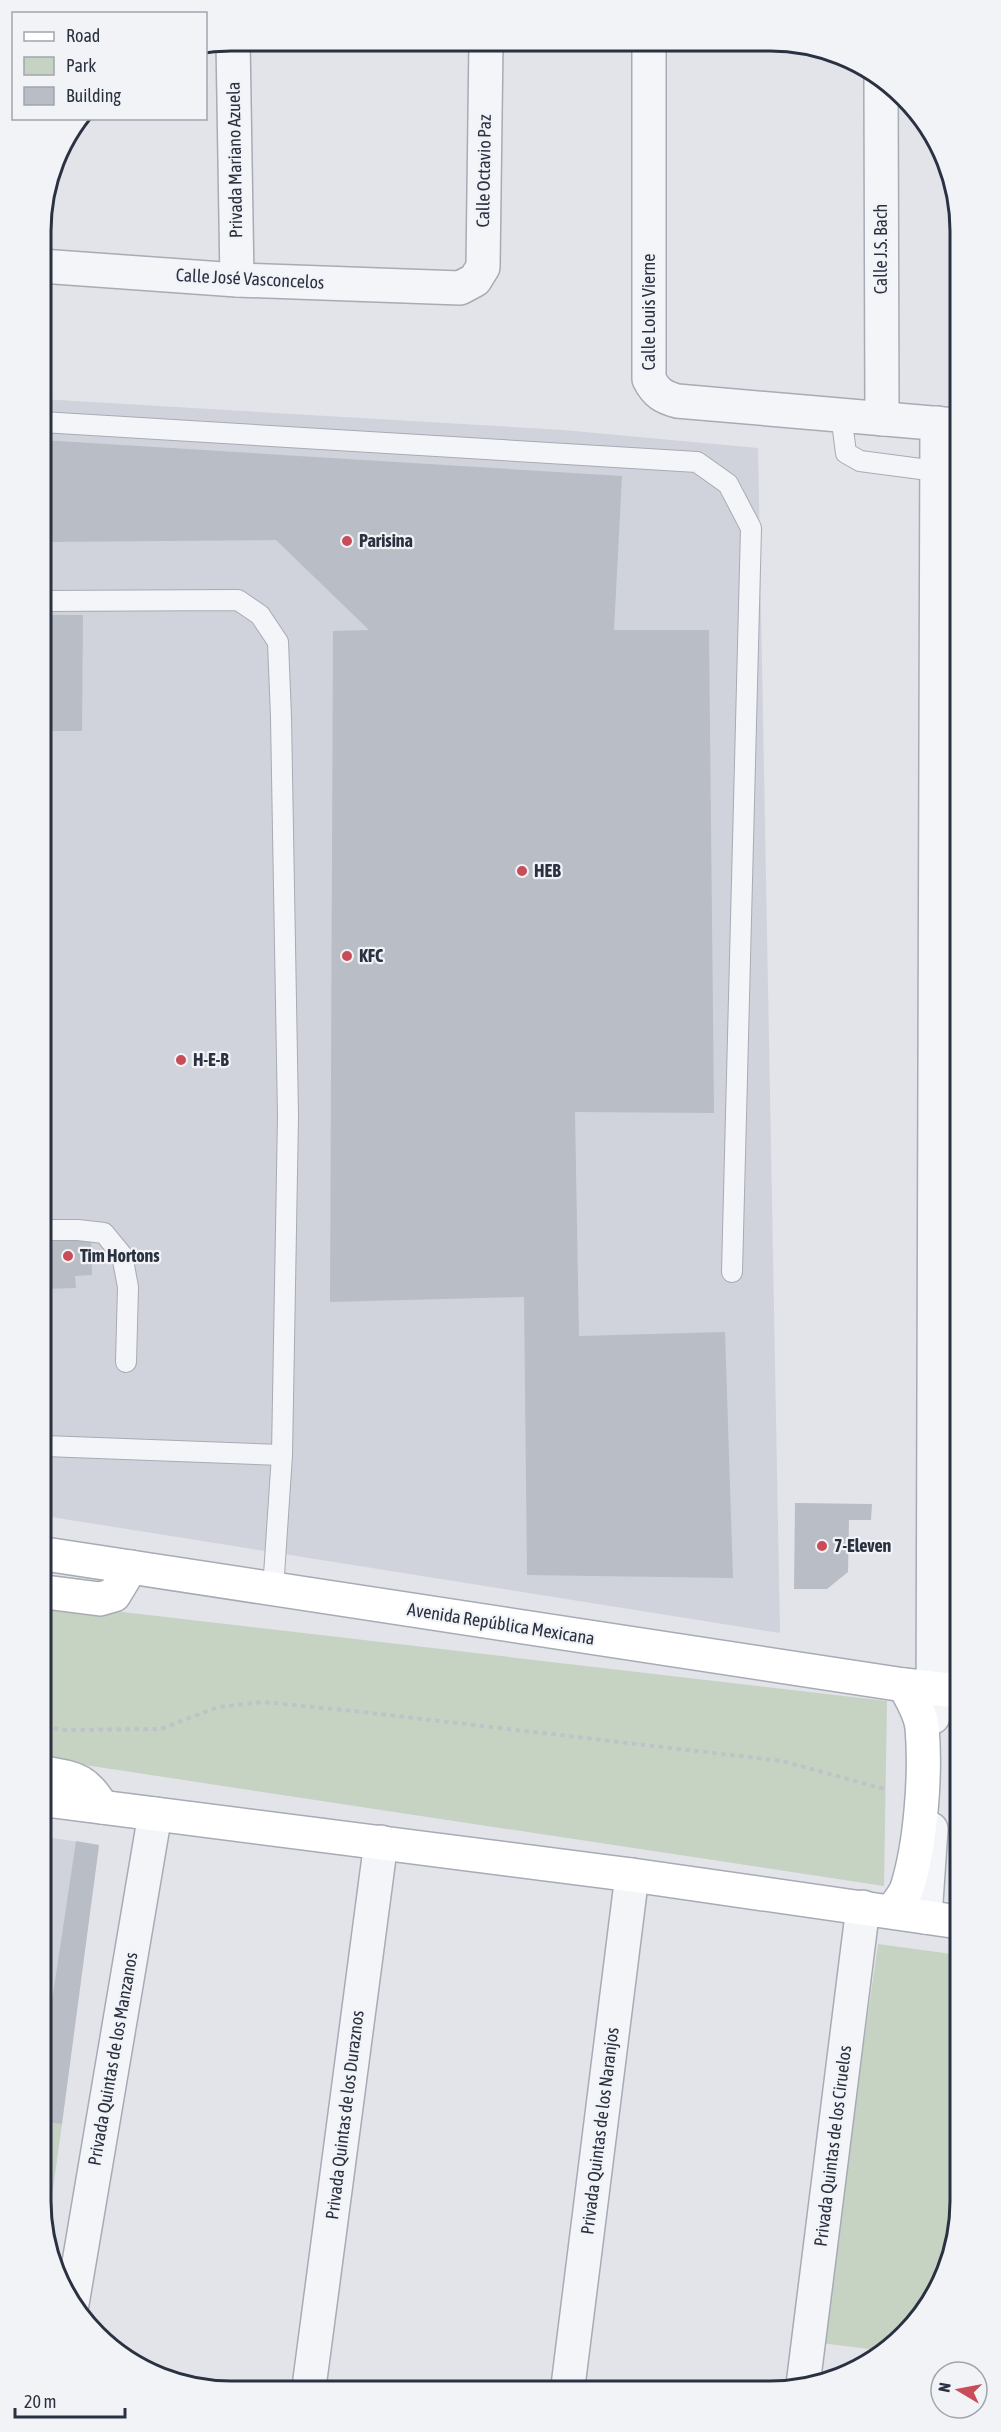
<svg xmlns="http://www.w3.org/2000/svg" width="1001" height="2432" font-family="'Asap Condensed',sans-serif">
  <style>
    .built { fill: #d0d3db }
    .green { fill: #c6d3c3 }
    .building { fill: #b9bdc6 }
    .lines { fill: none; stroke-linecap: round; stroke-linejoin: round }
    .lane-casing { stroke: #a7abb4; stroke-width: 22 }
    .street-casing { stroke: #a7abb4; stroke-width: 36 }
    .secondary-casing { stroke: #a7abb4; stroke-width: 36 }
    .path { stroke: #bfc2c8; stroke-width: 4; stroke-dasharray: 4.5 4.5; stroke-linecap: butt }
    .lane { stroke: #f4f5f8; stroke-width: 20 }
    .street { stroke: #f4f5f8; stroke-width: 33 }
    .secondary { stroke: #fff; stroke-width: 33 }
    .poi-dot { fill: #c94c59; stroke: #f1f3f7; stroke-width: 2 }
    .labels { text-anchor: middle; stroke-width: 4.5; stroke-linejoin: round; paint-order: stroke }
    .street-label { font-size: 18px; fill: #2a3141; stroke: #f1f3f7 }
    .poi-label { font-size: 18px; font-weight: bold; fill: #2a3141; stroke: #f1f3f7; text-anchor: start }
    .rim { fill: none; stroke: #2a3141; stroke-width: 3 }
  </style>
  <rect width="100%" height="100%" fill="#e2e4ea"/>
  <g class="built">
    <path d="M41,399L563,430L758,448L780,1633L45,1516Z"/>
    <path d="M46,1837L99,1845L47,2233Z"/>
  </g>
  <g class="green">
    <path d="M45,1603L887,1701L884,1886L45,1759Z"/>
    <path d="M878,1944L959,1955L960,2213L946,2274L913,2326L885,2351L821,2343Z"/>
    <path d="M47,2122L62,2124L50,2208L47,2207Z"/>
  </g>
  <g class="building">
    <path d="M42,440L622,476L614,630H709L714,1113L575,1112L579,1336L725,1332L733,1578L527,1575L524,1297L330,1302L333,631L369,630L276,540L42,542Z"/>
    <path d="M42,615H83L82,731H42Z"/>
    <path d="M91,1237L92,1275L75,1276L76,1288L44,1289V1238Z"/>
    <path d="M795,1503L872,1504L871,1520H849L848,1572L827,1589H794Z"/>
    <path d="M76,1841L99,1845L62,2124L47,2122L46,2000L52,2001Z"/>
  </g>
  <g class="lines">
    <g class="lane-casing">
      <g id="lane">
        <path d="M841,414L846,453L860,461L936,471"/>
        <path d="M42,422L697,462L728,484L751,528L732,1272"/>
        <path d="M42,601L238,600L260,615L278,642L281,717L288,1116L282,1455L273,1590"/>
        <path d="M44,1230H78L104,1233L122,1255L128,1287L126,1362"/>
        <path d="M45,1446L282,1455"/>
      </g>
    </g>
    <g class="street-casing">
      <g id="street">
        <path d="M233,41L237,280"/>
        <path d="M649,43V379C656,393 663,397 677,401L955,425"/>
        <path d="M881,79L882,419"/>
        <path d="M41,266L237,280L460,288L475,280L483,267L486,42"/>
        <path d="M933,1717L937,423"/>
        <path d="M925,1917L931,1829"/>
        <path d="M72,2304L155,1814"/>
        <path d="M803,2385L863,1907"/>
        <path d="M568,2386L632,1875"/>
        <path d="M309,2387L381,1842"/>
      </g>
    </g>
    <g class="secondary-casing">
      <g id="secondary">
        <path d="M45,1554L904,1685L959,1691"/>
        <path d="M45,1592L100,1599L114,1595L131,1567"/>
        <path d="M45,1773C77,1779 85,1779 102,1807"/>
        <path d="M46,1800L632,1875L959,1922"/>
        <path d="M892,1911C897,1904 904,1896 907,1888C921,1844 926,1773 922,1727C920,1711 911,1698 904,1685"/>
      </g>
    </g>
    <path class="path" d="M45,1726L61,1730L161,1729L218,1707L263,1702L354,1711L782,1761L888,1790"/>
    <use href="#lane" class="lane"/>
    <use href="#street" class="street"/>
    <use href="#secondary" class="secondary"/>
  </g>
  <g class="poi-dot">
    <circle cx="347" cy="541" r="6"/>
    <circle cx="522" cy="871" r="6"/>
    <circle cx="347" cy="956" r="6"/>
    <circle cx="181" cy="1060" r="6"/>
    <circle cx="68" cy="1256" r="6"/>
    <circle cx="822" cy="1546" r="6"/>
  </g>
  <g class="labels">
    <g class="street-label">
      <text transform="translate(235 160) rotate(-91)" y="6">Privada Mariano Azuela</text>
      <text transform="translate(484 171) rotate(-89)" y="6">Calle Octavio Paz</text>
      <text transform="translate(881 249) rotate(-90)" y="6">Calle J.S. Bach</text>
      <text transform="translate(250 279) rotate(3)" y="6">Calle José Vasconcelos</text>
      <text transform="translate(649 312) rotate(-90)" y="6">Calle Louis Vierne</text>
      <text transform="translate(501 1624) rotate(9)" y="6">Avenida República Mexicana</text>
      <text transform="translate(113 2059) rotate(-80)" y="6">Privada Quintas de los Manzanos</text>
      <text transform="translate(345 2115) rotate(-83)" y="6">Privada Quintas de los Duraznos</text>
      <text transform="translate(600 2131) rotate(-83)" y="6">Privada Quintas de los Naranjos</text>
      <text transform="translate(833 2146) rotate(-83)" y="6">Privada Quintas de los Ciruelos</text>
    </g>
    <g class="poi-label">
      <text x="359" y="547">Parisina</text>
      <text x="534" y="877">HEB</text>
      <text x="359" y="962">KFC</text>
      <text x="193" y="1066">H-E-B</text>
      <text x="80" y="1262">Tim Hortons</text>
      <text x="834" y="1552">7-Eleven</text>
    </g>
  </g>
  <path d="M0 0H1001V2432H0ZM231 51H770A180 180 0 0 1 950 231V2201A180 180 0 0 1 770 2381H231A180 180 0 0 1 51 2201V231A180 180 0 0 1 231 51Z" fill="#f1f3f7" fill-rule="evenodd"/>
  <path class="rim" d="M231 51H770A180 180 0 0 1 950 231V2201A180 180 0 0 1 770 2381H231A180 180 0 0 1 51 2201V231A180 180 0 0 1 231 51Z"/>
  <rect x="12" y="12" width="195" height="108" fill="#f1f3f7" stroke="#a1a5ae" stroke-width="1.5"/>
  <rect x="24" y="32" width="30" height="9" fill="#ffffff" stroke="#a1a5ae" stroke-width="1.5"/>
  <text x="66" y="42" font-size="18" fill="#2a3141">Road</text>
  <rect x="24" y="57" width="30" height="18" fill="#c6d3c3" stroke="#a1a5ae" stroke-width="1.5"/>
  <text x="66" y="72" font-size="18" fill="#2a3141">Park</text>
  <rect x="24" y="87" width="30" height="18" fill="#b9bdc6" stroke="#a1a5ae" stroke-width="1.5"/>
  <text x="66" y="102" font-size="18" fill="#2a3141">Building</text>
  <g transform="translate(959 2390) rotate(280)"><circle r="28" fill="#f1f3f7" stroke="#a1a5ae" stroke-width="1.5"/>
  <path d="M0-4.5L10 22L0 15L-10 22Z" fill="#c94c59"/>
  <text y="-9" font-size="16" font-weight="bold" text-anchor="middle" fill="#2a3141">N</text>
  </g>
  <path d="M15 2408v9h110v-9" fill="none" stroke="#2a3141" stroke-width="3"/>
  <text x="24" y="2408" font-size="18" fill="#2a3141" stroke="#f1f3f7" stroke-width="4.5" paint-order="stroke">20 m</text>
</svg>
